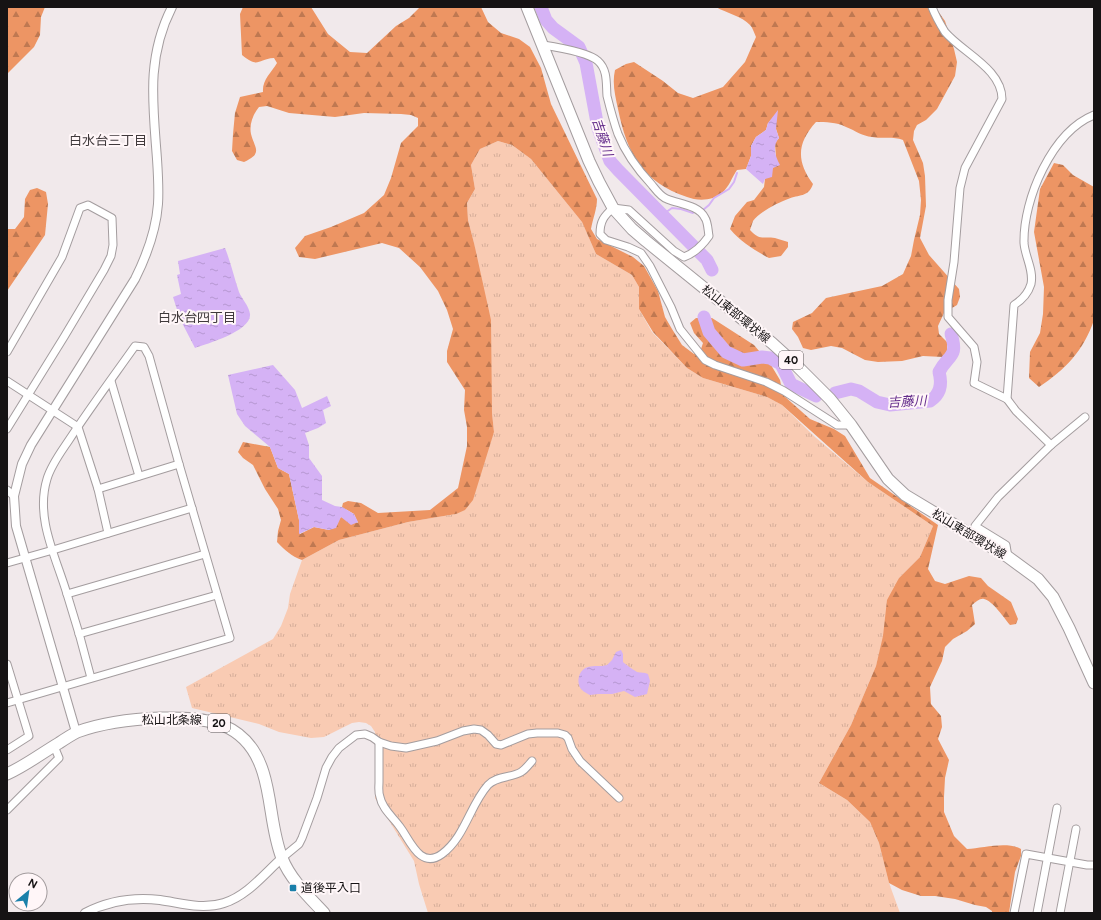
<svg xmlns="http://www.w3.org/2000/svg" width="1101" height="920" font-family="Figtree,'Noto Sans JP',sans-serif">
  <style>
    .grass { fill: url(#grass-tufts) }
    .forest { fill: url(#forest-firs) }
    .water { fill: url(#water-ripples) }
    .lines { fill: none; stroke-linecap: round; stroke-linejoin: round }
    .stream { stroke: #d5b2f5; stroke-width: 2 }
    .river { stroke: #d5b2f5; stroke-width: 13 }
    .minor-casing { stroke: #a49d9f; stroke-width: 9 }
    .tertiary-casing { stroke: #a49d9f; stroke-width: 10 }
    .primary-casing { stroke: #a49d9f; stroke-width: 13 }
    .minor { stroke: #fff; stroke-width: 7 }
    .tertiary { stroke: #fff; stroke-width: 8 }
    .primary { stroke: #fff; stroke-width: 11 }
    .poi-dot { fill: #1a80aa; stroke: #fff6f8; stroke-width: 1.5 }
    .labels { text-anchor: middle; stroke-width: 4; stroke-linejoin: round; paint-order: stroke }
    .shield { fill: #fff6f8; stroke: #5c5758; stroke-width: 1 }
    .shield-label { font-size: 11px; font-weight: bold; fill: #161314 }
    .street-label { font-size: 12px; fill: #161314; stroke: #fff6f8 }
    .poi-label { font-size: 12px; fill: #161314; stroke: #fff6f8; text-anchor: start }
    .water-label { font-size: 13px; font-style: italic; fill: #642c8b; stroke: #fff6f8 }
    .neighbourhood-label { font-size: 13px; fill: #403a3c; stroke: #fff6f8 }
  </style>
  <defs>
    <pattern id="grass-tufts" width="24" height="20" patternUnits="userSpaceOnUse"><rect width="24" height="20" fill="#f9cbb3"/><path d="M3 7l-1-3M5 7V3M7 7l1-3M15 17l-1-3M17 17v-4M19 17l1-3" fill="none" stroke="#d5ad99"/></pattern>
    <pattern id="forest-firs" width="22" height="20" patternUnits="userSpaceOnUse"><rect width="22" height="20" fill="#ed9564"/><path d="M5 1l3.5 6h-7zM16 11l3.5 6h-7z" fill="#bf7851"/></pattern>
    <pattern id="water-ripples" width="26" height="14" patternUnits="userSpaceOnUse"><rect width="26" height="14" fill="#d5b2f5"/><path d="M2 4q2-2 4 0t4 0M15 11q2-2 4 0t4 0" fill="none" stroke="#b698d1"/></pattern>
  </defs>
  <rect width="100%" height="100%" fill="#f1e9eb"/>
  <path class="grass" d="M498,141L512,145L531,159L582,222L596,254L632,275L639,287V309L652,332L687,368L703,378L767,397L782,405L815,437L868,482L933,526L920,557L899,578L876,666L851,725L819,783L847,800L870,822L879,843L889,883L900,913H428L419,884L414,861L375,798V732L371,726L366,723L359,722L352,723L324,737L311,738L279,732L259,724L192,708L186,687L273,639L281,626L288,608L290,594L302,560L339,540L408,522L456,514L494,432L474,243L468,220L467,203L475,189L471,165L480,149Z"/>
  <g class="forest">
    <path d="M7,7H45L41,17L40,35L34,47L7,74Z"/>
    <path d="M243,7H311L328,34L350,52L367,53L396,26L409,18L420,7H481L488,22L501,33L519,39L530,47L541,68L551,104L597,199C597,209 593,218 591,229L597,239L633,257L644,266L658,291L665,317L672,329L682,345L694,354L701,349L703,343L694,333L690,323L696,318H712L754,345L771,365L780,380L783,395L810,419L834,429L845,436L870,478L938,525L928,569L935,581L945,584L969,576L981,578L988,586L1011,602L1018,619L1016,624L1010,625C1005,619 992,600 984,599C980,598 976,602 972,605L975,624L967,631L953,639L945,647L942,661L930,687L931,704L941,716L942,727L938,739L949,760L945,778L944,797V812L954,836L967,849C983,848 1007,841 1021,849V856L1015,872L1009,913H992V911L986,907L975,905L955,899L935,896H921L902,890L889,883L879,843L870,822L847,800L819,783L851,725L876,666L883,636L887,600L899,578L920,557L933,526L868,482L782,405L767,397L703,378L687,368L653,332L639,309V287L632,275L596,254L582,222L531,159L512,145L498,141L480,149L471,165L475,189L467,203L468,220L474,243L491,320L492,413L494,432L473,500L465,510L456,514L408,522L339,540L302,560C291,556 285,550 277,542L278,531L281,520L278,509L265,489L253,465L243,458L238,452L243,442L270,447L278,468L289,474L299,520L300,534L314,527L329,530L341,517L358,523L354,514L342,507L343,503L348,501L361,503L378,513L430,510L458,488L467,446V427L464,410L465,390L447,362V351L453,329L447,310L438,291L420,267L399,248L382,243L315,259L299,257L295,248L305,236L331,227L364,213L384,195L391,178L401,143L418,126V118L411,115L401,114L364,113L335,117L289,113L267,106L259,107C253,114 249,125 251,134C255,149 263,153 244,162L237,160L232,151L233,134L235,113L240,97L263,92C262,80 271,73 277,63L274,58C257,59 259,69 242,55L240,14Z"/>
    <path d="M716,7H935L945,21L954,49L957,62L955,76L937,109L926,120L917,125L914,131L913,140L923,163L925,176L926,206L920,238L929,255L959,289L960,297L957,305L944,313L938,326L939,334L947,342V351L943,357L923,356L902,361L878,362L865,360L842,348L831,346L811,350L803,348L798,337L792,329L793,322L812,313L826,298L882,286L903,274L911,256L914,240L920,215L921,200L919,181L903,140C893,136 883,139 872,137C862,136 856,131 846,127C836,122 826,122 816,122C797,143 796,161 813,184C808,198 799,194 788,199C779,202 758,213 753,221C752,224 751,227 750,230C760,241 762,236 775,238C779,239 784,241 788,242V247L781,256L769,258C754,250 741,242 730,229L735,216L747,202L754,200L764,187L765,179L773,168L776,158L775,143L779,138L776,129L768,123L766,130L756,137L751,146V156L746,169L737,170C732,177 729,187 722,193C713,201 697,201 687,197C642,182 627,153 618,109C615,95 612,83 615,70L626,64L634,62L663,81L678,93L693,98L723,87L745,62L756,37C754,33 753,28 750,25C742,16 726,13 716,7Z"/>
    <path d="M1054,163L1063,165L1073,175L1094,187V320C1084,350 1065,370 1039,387L1029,378L1030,352L1040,333L1043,314L1044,287L1034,232L1040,189Z"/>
    <path d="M37,188L46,192L48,204L45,235L7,291V229H15L24,217L25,199L30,190Z"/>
  </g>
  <g class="water">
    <path d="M778,110L776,129L779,138C772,146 775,156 780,165L773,168L772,177L765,179L763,184L746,169L751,156V146L756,137L766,130L768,123Z"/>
    <path d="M225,248C231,263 234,277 239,292C242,299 249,306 250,314C252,331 207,344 195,348L180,319L173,297L181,294L177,275L180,274L178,261Z"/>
    <path d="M273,365L295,390L302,408L327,396L331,406L323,410L326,423L318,428L305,433L309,445V458L322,476V500L335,506L342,507L354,514L358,522L351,525L341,517L336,528L329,530L314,527L299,534V520L289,474L278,468L270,447L245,426L237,414L228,375Z"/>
    <path d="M621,650L623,654V662C625,664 635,671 637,672C641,673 644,672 648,674L650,681L647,694L635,697L624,691L612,694H598L590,695C586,693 580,690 579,685C577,678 580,669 588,667C594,665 600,667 607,665L612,660L616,652Z"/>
  </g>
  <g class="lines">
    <g class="stream">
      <path d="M703,210L709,205L714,198L729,189L734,182L737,173"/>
      <path d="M662,215L672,208L681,209L693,213"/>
    </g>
    <g class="river">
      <path d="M541,7L546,20L553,28L579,47L586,63L598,128L610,161L618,170L707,260L712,270"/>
      <path d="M704,317L709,332L726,352L743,360L762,357L770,358L781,364L791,384L816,396"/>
      <path d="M835,393L851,389L859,391L877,402L890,405L930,401C941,394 942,383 939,372C948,354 959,358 951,334"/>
    </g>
    <g class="minor-casing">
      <g id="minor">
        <path d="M932,7C935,15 940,24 945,32C963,53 1002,69 1002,99L965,168L960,188L954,262L948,300V317L974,347L977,362L974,383L1007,399L1016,411L1051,445"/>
        <path d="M543,45C556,47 588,52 598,61C608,70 606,84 607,96C610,108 614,123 618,134C626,154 637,169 652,185C656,190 661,197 667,199C679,204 699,205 705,218C708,222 708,231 709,236C702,246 695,253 684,257L674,251L629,210L613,208C604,216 600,221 600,234L606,240L628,247L641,253L650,266L671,307L680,329L705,360L715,365L766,382L784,391L837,425H851"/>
        <path d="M7,352L62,257L80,208L88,205L112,218L113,245L111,256L104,270L64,337L7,429"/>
        <path d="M7,381L78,427L98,489L108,533"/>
        <path d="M111,381L139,476"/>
        <path d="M1007,399L1014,305C1022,300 1028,294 1031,284C1034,270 1025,257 1024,243C1023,199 1052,132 1094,115"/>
        <path d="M98,489L179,464"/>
        <path d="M7,490L14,496"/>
        <path d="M1008,557L1006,545L975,526L998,497L1051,445L1085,417"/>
        <path d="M7,563L53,550L192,508"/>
        <path d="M67,594L205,554"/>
        <path d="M79,634L217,595"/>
        <path d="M7,664L29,736L7,750"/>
        <path d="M7,703L230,638L179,464L149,356L144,347L135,346C113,377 90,408 69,440C61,452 51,465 47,479C35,518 56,557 67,594C76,622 84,650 91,678"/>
        <path d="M379,742C379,755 379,768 379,782C379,786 378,792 380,797C382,809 394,818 400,827C410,840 420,870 442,854C465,837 470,805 488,785C496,776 511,778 521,772C526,769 529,764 532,761"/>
        <path d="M7,810L59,758L54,746"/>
        <path d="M282,858L299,844L302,838L317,798L326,768L332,757L339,748L356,735L365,734L372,737L379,742L391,746L406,748L437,741L463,731L474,729L481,730L488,735L496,744L501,745L528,734L537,733H558L565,735L568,738L572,749L580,761L619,798"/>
        <path d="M1014,913L1026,854L1087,865H1094"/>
        <path d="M1037,913L1057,808"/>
        <path d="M1060,913L1076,829"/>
      </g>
    </g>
    <g class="tertiary-casing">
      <g id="tertiary">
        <path d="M76,732L16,526L14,496L22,464L31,445L135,279C147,255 156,231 158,204C159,189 158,174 157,159C153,104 146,58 172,7"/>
        <path d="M85,913C108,901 134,897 160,900C181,903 202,910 224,903C247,896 264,874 282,858"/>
      </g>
    </g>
    <g class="primary-casing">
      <g id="primary">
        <path d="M527,7L589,161L599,182L613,208L632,229L646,241L772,343L794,363L830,399L851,425L888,479L905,495L1008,557L1038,579L1053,597L1069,628L1094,683"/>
        <path d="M7,774C25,766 42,753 59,743C65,739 71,735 77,732C104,722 132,719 161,718C207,717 247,721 263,772C272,800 271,830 282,858C290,879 309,897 324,913"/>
      </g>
    </g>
    <use href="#minor" class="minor"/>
    <use href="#tertiary" class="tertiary"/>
    <use href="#primary" class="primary"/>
  </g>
  <rect class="poi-dot" x="289" y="884" width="8" height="8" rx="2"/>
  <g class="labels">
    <g class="shield">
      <rect x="779" y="351" width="24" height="18" rx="3"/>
      <rect x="208" y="714" width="22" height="18" rx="3"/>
    </g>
    <g class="shield-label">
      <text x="791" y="364">40</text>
      <text x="219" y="727">20</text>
    </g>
    <g class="street-label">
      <text transform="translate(736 314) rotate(39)" y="4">松山東部環状線</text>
      <text transform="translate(969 534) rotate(31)" y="4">松山東部環状線</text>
      <text x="172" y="724">松山北条線</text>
    </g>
    <g class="poi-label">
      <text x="301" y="892">道後平入口</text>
    </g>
    <g class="water-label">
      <text transform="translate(603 137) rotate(72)" y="5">吉藤川</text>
      <text transform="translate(907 401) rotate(-3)" y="5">吉藤川</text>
    </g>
    <g class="neighbourhood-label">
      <text x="108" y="145">白水台三丁目</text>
      <text x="197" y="322">白水台四丁目</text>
    </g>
  </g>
  <rect width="1101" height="920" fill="none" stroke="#161314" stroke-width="16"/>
  <g transform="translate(28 892) rotate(29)"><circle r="19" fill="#fff6f8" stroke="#a29b9d"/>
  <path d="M0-3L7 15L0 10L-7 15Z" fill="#1a80aa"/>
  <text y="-6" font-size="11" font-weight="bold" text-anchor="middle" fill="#161314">N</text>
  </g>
</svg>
